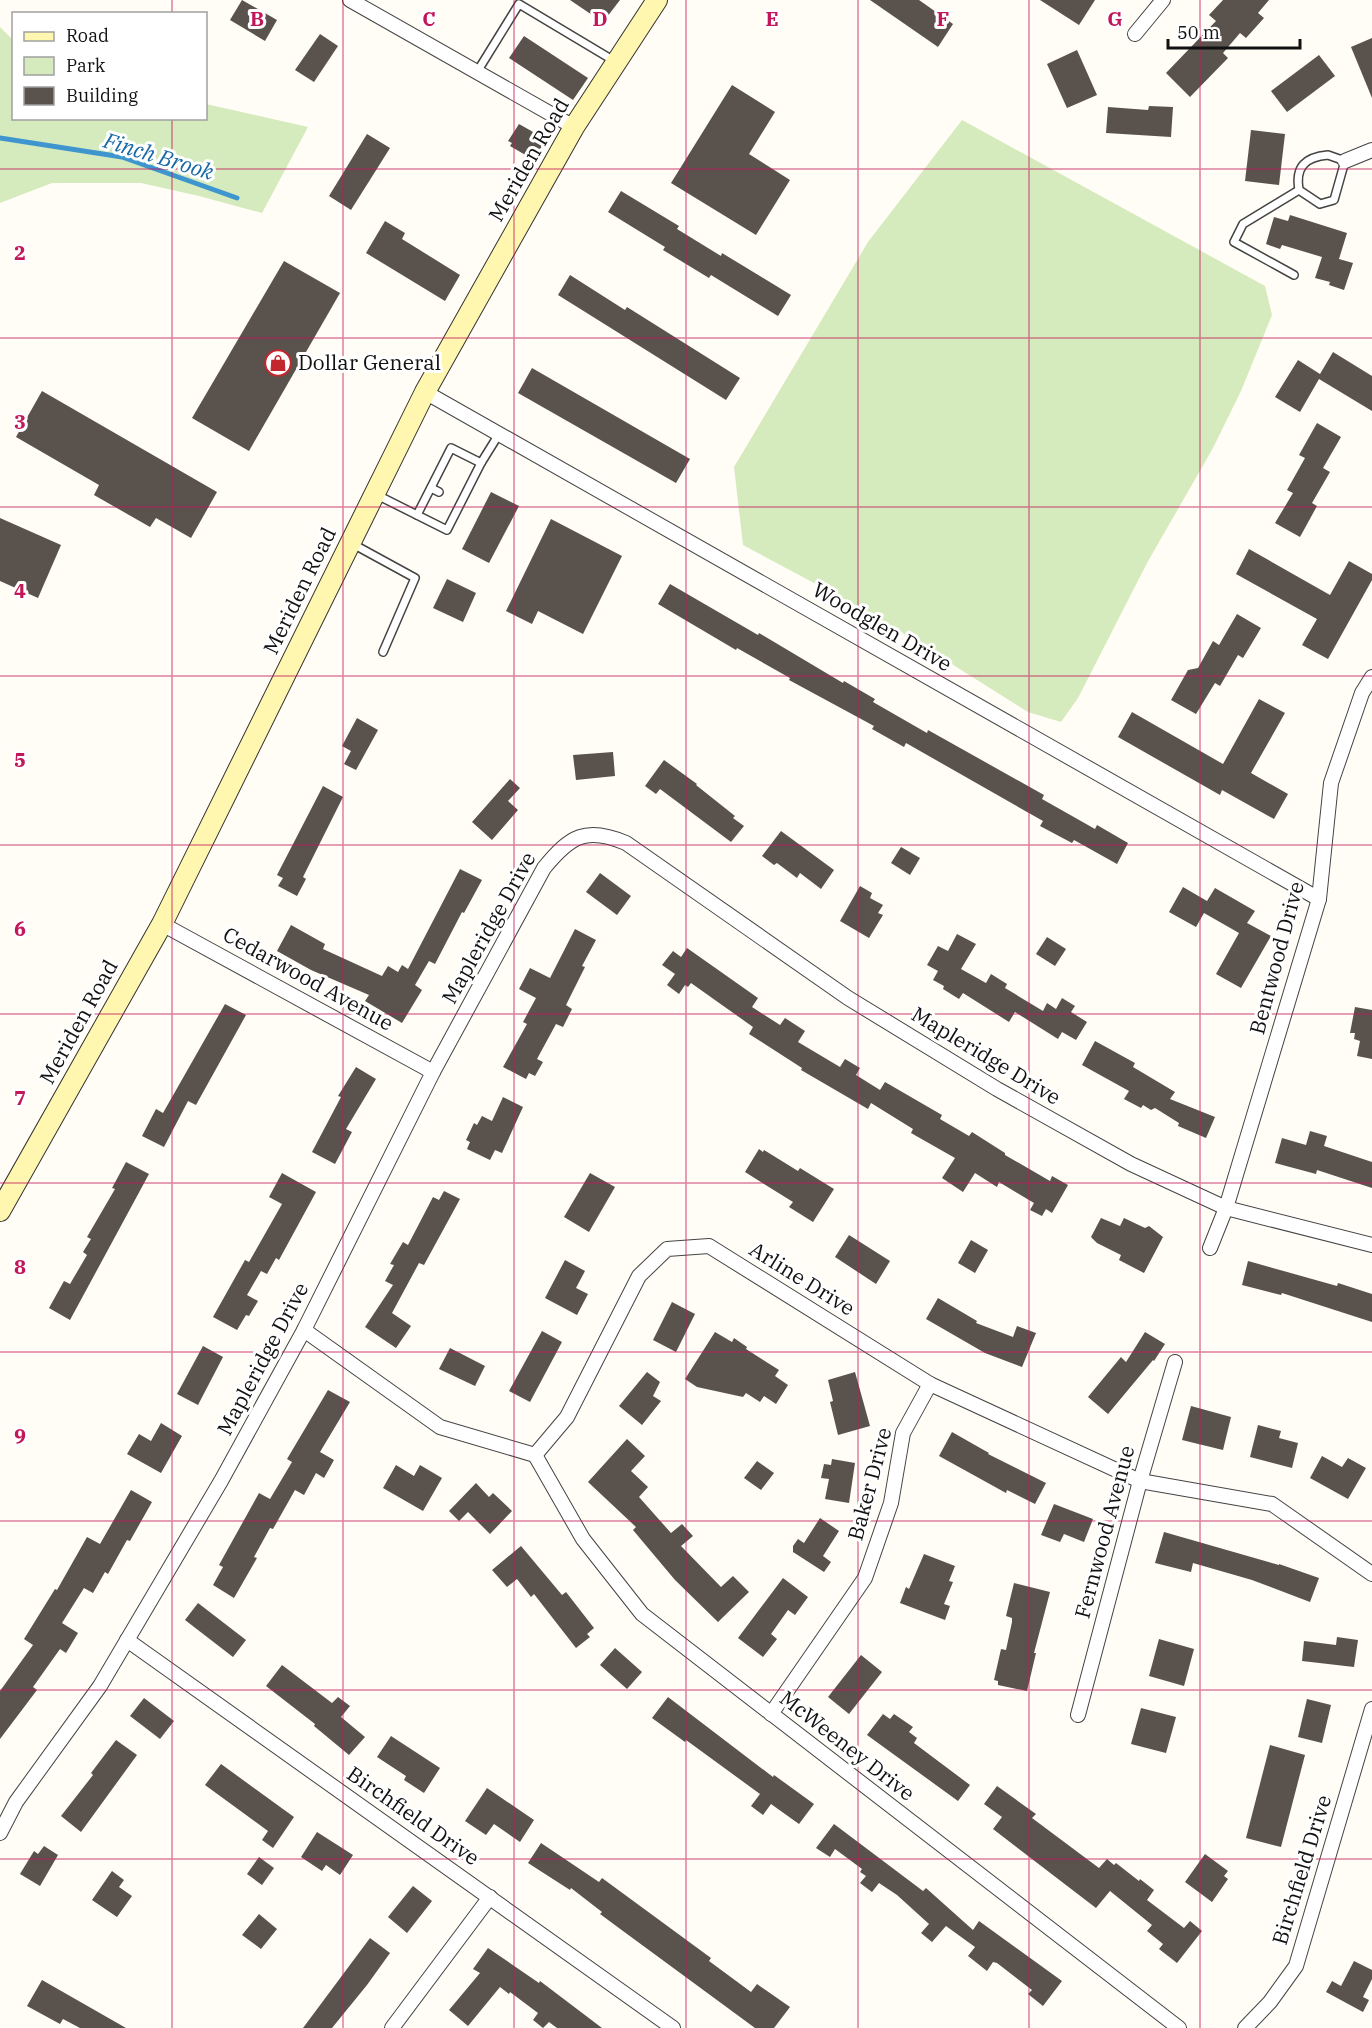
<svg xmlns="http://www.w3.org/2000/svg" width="1372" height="2028" font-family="'IBM Plex Serif',serif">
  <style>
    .green { fill: #d5ebbd }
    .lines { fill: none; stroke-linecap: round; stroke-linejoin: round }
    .stream { stroke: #3f96cf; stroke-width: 5 }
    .building { fill: #5a524d }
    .lane-casing { stroke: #444; stroke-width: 10 }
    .street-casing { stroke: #444; stroke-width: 16 }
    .secondary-casing { stroke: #333; stroke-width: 22 }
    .lane { stroke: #fff; stroke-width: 7 }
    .street { stroke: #fff; stroke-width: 14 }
    .secondary { stroke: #fff6b0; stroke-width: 20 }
    .grid { fill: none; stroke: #c2185b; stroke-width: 1.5; stroke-opacity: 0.55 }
    .labels { text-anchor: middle; stroke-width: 6; stroke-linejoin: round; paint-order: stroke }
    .street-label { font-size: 21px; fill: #111; stroke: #fff }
    .poi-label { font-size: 21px; fill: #111; stroke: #fff; text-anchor: start }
    .water-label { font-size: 22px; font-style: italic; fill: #1768a6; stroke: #fff }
    .grid-label { font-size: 20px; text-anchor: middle; font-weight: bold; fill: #c2185b; stroke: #fff; stroke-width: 6; stroke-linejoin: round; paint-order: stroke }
  </style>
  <rect width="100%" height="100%" fill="#fffdf5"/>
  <g class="green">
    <path d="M0,27L13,40L14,118H206V104L308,127L262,213L199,196L141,183H52L0,203Z"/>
    <path d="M962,120L1265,286L1272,315L1241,391L1213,448L1147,563L1078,698L1061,722L1028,712L874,615L743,545L734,467L868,242Z"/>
  </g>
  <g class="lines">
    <path class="stream" d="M0,138L122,157L237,198"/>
  </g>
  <g class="building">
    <path d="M242,0L277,20L265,41L230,20Z"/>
    <path d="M570,0H620L607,17L602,13L598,19Z"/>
    <path d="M870,0H919L953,24L938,47Z"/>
    <path d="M1040,0H1095L1079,25Z"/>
    <path d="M1223,0H1269L1258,13L1264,18L1246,38L1240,33L1223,53L1228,58L1190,97L1166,73L1216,21L1209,15Z"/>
    <path d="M320,34L338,46L314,82L295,70Z"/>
    <path d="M524,36L588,78L573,100L509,58Z"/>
    <path d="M1372,38V98L1351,47Z"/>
    <path d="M1077,50L1097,95L1067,108L1047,64Z"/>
    <path d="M1319,55L1335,76L1287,112L1271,91Z"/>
    <path d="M732,85L775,112L749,154L790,180L756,235L671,183Z"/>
    <path d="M1149,106L1173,107L1171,137L1106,133L1108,107L1148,110Z"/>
    <path d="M519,124L542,137L543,144L534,160L510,146L512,143L508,141Z"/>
    <path d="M1251,130L1285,134L1279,185L1245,181Z"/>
    <path d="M367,134L390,148L351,210L329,196Z"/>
    <path d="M621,191L679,226L677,229L721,256L722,253L791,295L778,316L711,275L709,278L663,250L665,247L608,212Z"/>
    <path d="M1290,215L1347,233L1339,259L1353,263L1344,290L1329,285L1330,282L1315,278L1322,257L1282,245L1280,249L1266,244L1274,217L1288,221Z"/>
    <path d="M385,221L405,233L402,239L460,275L445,301L366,253Z"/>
    <path d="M284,261L340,293L249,451L192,418Z"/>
    <path d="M570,275L625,310L627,307L740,378L726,400L558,295Z"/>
    <path d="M1333,352L1372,376V411L1319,379L1300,412L1275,397L1298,360L1320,374Z"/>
    <path d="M532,368L690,459L676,483L518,393Z"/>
    <path d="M42,391L217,492L191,538L156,518L150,527L94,495L99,485L16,437Z"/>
    <path d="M1317,423L1341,437L1323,468L1330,472L1312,503L1317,506L1300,537L1275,523L1293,493L1287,490L1305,458L1299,455Z"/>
    <path d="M491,492L519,506L489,563L462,549Z"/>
    <path d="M0,518L61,545L38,598L0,581Z"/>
    <path d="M551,519L622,556L583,634L538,611L532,624L506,611Z"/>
    <path d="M1249,549L1330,595L1349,561L1372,574V580L1328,659L1302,645L1317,619L1236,574Z"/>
    <path d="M447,579L476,593L463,622L433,608Z"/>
    <path d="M670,584L758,635L759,633L843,683L844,681L875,699L873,702L927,733L928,730L1044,795L1042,799L1095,829L1097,825L1128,843L1117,864L1074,840L1072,843L1040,826L1043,821L906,743L904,747L872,729L874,726L789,680L790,678L737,648L736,650L658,604Z"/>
    <path d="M1237,614L1261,628L1243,658L1238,655L1220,686L1215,683L1196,714L1171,700L1188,670L1198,668L1213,641L1219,645Z"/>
    <path d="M1259,699L1285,713L1251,773L1288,794L1274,819L1222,790L1220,795L1118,737L1132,712L1223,764Z"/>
    <path d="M357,718L378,730L356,770L344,764L351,751L342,746Z"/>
    <path d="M613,752L615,776L576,780L573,755Z"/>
    <path d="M664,760L697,784L696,785L735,816L733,818L744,826L731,842L660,789L656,794L645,786Z"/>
    <path d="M510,779L520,788L508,801L518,810L492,840L472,822Z"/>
    <path d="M323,786L343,797L303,877L306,879L297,896L278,886L283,878L277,875Z"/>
    <path d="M781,831L834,870L821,889L800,873L797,878L777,863L774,865L762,856Z"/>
    <path d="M901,847L920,858L910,875L891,863Z"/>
    <path d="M460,869L482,880L464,913L462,912L435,964L429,961L415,985L422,990L402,1023L365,1001L369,995L311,970L277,951L291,925L325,944L323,949L382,976L388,966L398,972L402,965L408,969Z"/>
    <path d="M600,873L631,896L617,915L586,892Z"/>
    <path d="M860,886L872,893L870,898L883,905L878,913L883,915L869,938L840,921Z"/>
    <path d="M1183,887L1207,901L1215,888L1255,911L1247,923L1271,936L1241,988L1216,974L1239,933L1204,913L1196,927L1169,912Z"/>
    <path d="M575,929L596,940L582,966L585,967L566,1005L572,1009L563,1027L556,1024L537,1059L543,1062L535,1076L529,1073L526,1079L503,1067L527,1024L523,1022L536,998L519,989L530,968L550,978Z"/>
    <path d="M957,934L976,944L961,969L986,983L991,974L1007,984L1005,988L1043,1011L1047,1003L1056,1009L1062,998L1075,1006L1071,1012L1087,1022L1076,1040L1062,1032L1058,1039L1015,1012L1009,1022L963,993L959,999L943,989L944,986L933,980L938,971L927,965L938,946L948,951Z"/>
    <path d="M1047,937L1066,949L1055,966L1036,954Z"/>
    <path d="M687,948L758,998L752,1007L780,1025L785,1018L805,1031L798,1042L840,1067L845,1059L860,1068L856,1075L880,1090L885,1082L942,1115L940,1119L969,1136L972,1132L1005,1153V1155L1050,1181L1052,1176L1068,1185L1052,1213L1046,1209L1042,1216L1030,1210L1034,1203L999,1182L997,1187L975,1173L963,1192L942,1178L955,1158L911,1133L913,1129L871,1103L868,1109L801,1070L802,1068L749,1034L753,1027L691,983L688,987L685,985L679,994L667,985L675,974L662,965L673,951L681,957Z"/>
    <path d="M225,1004L246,1015L196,1105L188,1101L164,1147L142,1136L156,1109L163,1113Z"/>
    <path d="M1355,1007L1372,1010V1059L1357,1056L1360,1041L1354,1039L1355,1033H1350Z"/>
    <path d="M1095,1041L1135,1063L1133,1067L1175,1092L1170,1099L1215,1117L1206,1138L1178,1126L1179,1123L1155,1108L1151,1110L1143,1105L1141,1108L1124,1099L1129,1091L1082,1065Z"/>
    <path d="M356,1067L376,1079L346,1129L352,1132L335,1164L312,1152L341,1097L338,1096Z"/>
    <path d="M503,1097L523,1107L502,1153L495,1150L490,1160L467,1149L470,1142L466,1140L474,1123L477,1125L482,1116L492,1121Z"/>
    <path d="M1310,1131L1327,1136L1324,1146L1372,1162V1188L1317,1170L1316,1174L1275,1163L1282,1138L1306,1145Z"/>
    <path d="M759,1149L763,1152L764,1150L798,1171L800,1168L834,1189L813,1222L789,1207L793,1202L745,1172Z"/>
    <path d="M126,1162L149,1174L70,1320L49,1308L64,1281L70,1284L87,1255L83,1252L91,1239L87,1237L115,1189L112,1188Z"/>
    <path d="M282,1173L316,1192L279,1260L276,1258L267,1274L261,1271L247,1295L258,1301L249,1316L246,1315L237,1330L213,1317L245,1260L249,1262L282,1204L269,1197Z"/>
    <path d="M590,1173L615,1187L589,1232L564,1217Z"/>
    <path d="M444,1191L460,1199L424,1265L419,1263L392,1313L411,1326L396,1348L365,1327L393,1285L385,1281L394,1265L390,1264L403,1242L408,1245L433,1197L439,1200Z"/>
    <path d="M1101,1218L1120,1226L1124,1218L1145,1228L1149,1226L1163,1237L1144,1273L1119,1260L1121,1255L1097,1243L1091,1237Z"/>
    <path d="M849,1235L890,1261L876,1284L835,1257Z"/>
    <path d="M971,1240L988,1250L975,1273L958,1263Z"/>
    <path d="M565,1260L585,1271L576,1288L588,1294L577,1315L545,1298Z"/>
    <path d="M1248,1261L1337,1286L1338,1283L1372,1294V1322L1282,1293L1281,1295L1242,1285Z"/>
    <path d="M938,1298L977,1321L976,1323L1013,1337L1017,1326L1036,1333L1022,1367L985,1353L926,1319Z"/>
    <path d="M672,1302L695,1314L676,1352L653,1340Z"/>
    <path d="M542,1331L562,1342L530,1402L509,1391Z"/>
    <path d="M715,1332L732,1342L734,1338L747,1347L746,1349L779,1370L775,1376L788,1385L776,1404L764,1396L760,1402L746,1393L743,1397L697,1387L685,1379Z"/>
    <path d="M1145,1332L1165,1344L1154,1361L1153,1360L1108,1414L1088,1397L1121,1357L1126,1362Z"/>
    <path d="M203,1346L223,1357L198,1405L177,1394Z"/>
    <path d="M450,1348L485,1366L475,1386L439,1369Z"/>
    <path d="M647,1372L660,1382L653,1396L661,1401L642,1425L619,1406Z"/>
    <path d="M855,1372L870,1426L838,1435L830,1402L833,1401L828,1380Z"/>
    <path d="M328,1390L350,1402L320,1452L334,1460L324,1478L316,1473L304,1495L295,1490L273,1529L270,1528L254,1557L257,1558L234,1598L213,1585L223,1567L219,1565L259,1493L270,1499L292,1462L287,1459Z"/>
    <path d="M1191,1406L1231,1417L1223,1450L1182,1440Z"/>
    <path d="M161,1423L182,1436L161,1473L127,1454L139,1434L151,1441Z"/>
    <path d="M1258,1425L1281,1431L1279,1438L1298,1443L1292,1468L1250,1457Z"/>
    <path d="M952,1432L989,1453L988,1454L1046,1483L1035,1504L1007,1490L1006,1493L939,1456Z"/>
    <path d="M627,1439L645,1456L631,1471L648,1487L639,1497L671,1533L682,1524L693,1536L681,1546L721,1587L733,1576L749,1592L718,1622L675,1580L633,1530L636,1527L588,1482Z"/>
    <path d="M1322,1456L1342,1467L1348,1458L1366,1468L1348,1499L1310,1478Z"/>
    <path d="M832,1459L855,1463L849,1503L825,1499L829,1479L821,1478L824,1464L831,1465Z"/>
    <path d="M757,1461L774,1473L761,1490L744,1478Z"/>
    <path d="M396,1465L414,1476L420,1465L442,1478L423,1511L383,1488Z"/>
    <path d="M476,1483L489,1497L493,1493L512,1511L490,1534L468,1512L459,1521L449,1511Z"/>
    <path d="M131,1490L152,1502L130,1541L127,1540L108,1574L105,1572L93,1593L84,1588L62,1623L78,1633L66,1653L60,1649L33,1687L37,1690L0,1739V1691L33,1645L24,1639L55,1589L57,1590L87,1537L100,1544Z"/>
    <path d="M1054,1504L1093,1519L1084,1542L1064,1534L1060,1542L1041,1535Z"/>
    <path d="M820,1518L839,1531L823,1556L831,1562L824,1572L793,1552V1546L798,1539L804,1543Z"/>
    <path d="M1164,1532L1279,1565V1564L1319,1578L1310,1602L1252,1580L1193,1563L1191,1572L1155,1563Z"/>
    <path d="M521,1546L562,1595L566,1592L594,1628L587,1634L590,1637L576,1648L534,1594L531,1597L517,1579L507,1587L492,1570Z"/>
    <path d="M924,1554L955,1566L949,1581L953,1582L944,1604L950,1606L945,1620L900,1603L906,1587L909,1589Z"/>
    <path d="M783,1578L808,1597L795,1615L788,1610L771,1634L777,1639L763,1657L738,1638Z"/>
    <path d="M1014,1583L1050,1592L1034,1653H1036L1027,1691L998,1685V1681L994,1680L1001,1649L1006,1650L1012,1622V1618L1006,1616Z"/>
    <path d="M198,1603L246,1640L233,1657L185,1620Z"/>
    <path d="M1337,1637L1358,1640L1354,1667L1302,1661L1304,1641L1336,1645Z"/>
    <path d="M1159,1639L1194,1649L1184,1686L1149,1676Z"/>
    <path d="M615,1648L642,1672L627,1689L600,1665Z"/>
    <path d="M861,1655L882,1672L849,1714L828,1697Z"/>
    <path d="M282,1665L332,1703L338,1697L350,1706L341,1717L365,1737L349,1755L314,1726L315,1724L266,1686Z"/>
    <path d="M668,1697L773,1777L774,1775L814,1804L799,1824L771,1804L763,1815L751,1806L760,1794L686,1740L685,1742L652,1718Z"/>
    <path d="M144,1698L174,1721L160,1739L130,1716Z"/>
    <path d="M1307,1699L1331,1705L1322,1743L1298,1737Z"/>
    <path d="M1141,1708L1176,1717L1166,1753L1131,1744Z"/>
    <path d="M883,1714L890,1719L894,1714L913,1727L909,1732L917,1738L914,1743L970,1785L958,1801L867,1735Z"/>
    <path d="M391,1736L440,1768L424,1793L404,1780L406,1776L377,1757Z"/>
    <path d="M116,1740L137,1755L81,1832L61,1816L93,1775L91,1773Z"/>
    <path d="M1270,1745L1305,1755L1281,1847L1246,1838Z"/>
    <path d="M221,1764L294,1817L273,1848L262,1840L268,1831L205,1785Z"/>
    <path d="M997,1786L1036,1814L1032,1818L1099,1868L1107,1859L1114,1865L1116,1863L1139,1881L1140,1879L1154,1890L1147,1900L1184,1928L1190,1921L1202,1931L1177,1963L1159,1949L1163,1944L1147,1931L1152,1925L1110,1891L1096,1908L993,1829L1002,1817L984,1804Z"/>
    <path d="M487,1788L534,1820L520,1842L494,1824L486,1835L465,1821Z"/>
    <path d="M834,1824L923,1891L926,1888L973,1930L979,1921L1062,1981L1043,2006L1028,1994L1032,1990L997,1963L993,1962L987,1971L968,1956L975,1947L946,1926L932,1942L921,1933L929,1924L897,1895L879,1883L872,1892L860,1883L866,1876L860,1872L862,1869L835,1849L830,1857L816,1848Z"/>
    <path d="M317,1832L353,1855L340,1875L326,1865L322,1871L301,1857Z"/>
    <path d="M541,1843L599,1882L602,1878L711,1958L709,1961L751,1992L757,1984L790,2007L774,2028H755L623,1931L600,1914L602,1912L571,1888L570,1890L528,1863Z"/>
    <path d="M44,1846L58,1855L40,1886L20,1874L34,1851L38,1854Z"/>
    <path d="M1205,1854L1228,1871L1224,1876L1228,1879L1212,1902L1185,1882Z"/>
    <path d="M259,1857L274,1868L262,1885L247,1874Z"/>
    <path d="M112,1871L124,1880L119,1887L132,1896L117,1917L92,1900Z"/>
    <path d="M413,1886L432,1901L407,1933L388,1917Z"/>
    <path d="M259,1914L277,1929L261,1949L242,1935Z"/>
    <path d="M370,1938L390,1953L367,1985L332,2028H303Z"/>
    <path d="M488,1948L539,1983L540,1981L602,2028H557L549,2022L543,2028L533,2020L538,2013L510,1992L509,1994L500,1987L468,2026L449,2010L480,1973L473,1969Z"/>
    <path d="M1354,1961L1372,1970V1979L1363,1997L1369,2000L1363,2012L1326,1992L1332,1981L1341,1986Z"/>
    <path d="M42,1980L126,2028H80L63,2019L60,2024L27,2006Z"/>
  </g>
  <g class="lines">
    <g class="lane-casing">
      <g id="lane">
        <path d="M477,72L519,4L616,62"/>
        <path d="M1328,155L1345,161L1334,200L1320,204L1299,190C1295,167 1305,157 1328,155Z"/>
        <path d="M1294,275L1234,242L1243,224L1299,190"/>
        <path d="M431,488L439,492"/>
        <path d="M377,495L447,530L481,463L499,434"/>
        <path d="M417,515L451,448L481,463"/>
        <path d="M351,543L415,578L383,652"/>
      </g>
    </g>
    <g class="street-casing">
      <g id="street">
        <path d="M350,0L574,127"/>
        <path d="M1135,34L1163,0"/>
        <path d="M1345,161L1372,150"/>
        <path d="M425,392L1319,899"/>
        <path d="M162,924L433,1072"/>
        <path d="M1210,1248L1226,1208L1319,899L1331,783L1362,693L1372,677"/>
        <path d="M304,1330L440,1427L535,1455"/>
        <path d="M535,1455L567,1417L639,1276L667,1249L709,1246L930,1384L1140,1481L1272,1504L1372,1574"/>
        <path d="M535,1455L583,1539L642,1614L1179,2028"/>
        <path d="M127,1640L673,2028"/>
        <path d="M771,1714L865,1578L891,1503L903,1433L930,1384"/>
        <path d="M1078,1715L1140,1481L1175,1362"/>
        <path d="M0,1833L16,1802L100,1686L221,1481L304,1330L433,1072L544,868C570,836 586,826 626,843L848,998L997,1089L1131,1164L1226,1208L1372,1245"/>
        <path d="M392,2028L490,1897"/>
        <path d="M1245,2028L1270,2002L1296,1966L1372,1709"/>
      </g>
    </g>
    <g class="secondary-casing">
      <path id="secondary" d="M0,1211L162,924L425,392L574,127L657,0"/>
    </g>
    <use href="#lane" class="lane"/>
    <use href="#street" class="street"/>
    <use href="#secondary" class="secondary"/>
  </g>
  <path class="grid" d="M172,0V14M343,0V2028M514,0V2028M686,0V2028M858,0V2028M1029,0V2028M1200,0V2028M172,118V2028M0,169H1372M0,338H1372M0,507H1372M0,676H1372M0,845H1372M0,1014H1372M0,1183H1372M0,1352H1372M0,1521H1372M0,1690H1372M0,1859H1372"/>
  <defs>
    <g id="shop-ring" transform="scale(1.35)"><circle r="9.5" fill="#fff" stroke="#c4262e" stroke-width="1.5"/><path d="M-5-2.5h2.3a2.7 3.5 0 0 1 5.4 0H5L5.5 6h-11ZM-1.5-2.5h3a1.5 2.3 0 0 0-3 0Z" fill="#c4262e"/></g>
  </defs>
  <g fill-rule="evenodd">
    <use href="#shop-ring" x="278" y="363"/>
  </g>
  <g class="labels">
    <g class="street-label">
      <text transform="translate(529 160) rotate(-60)" y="7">Meriden Road</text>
      <text transform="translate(300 591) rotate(-64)" y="7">Meriden Road</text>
      <text transform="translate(882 627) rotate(30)" y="7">Woodglen Drive</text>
      <text transform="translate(489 928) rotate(-61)" y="7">Mapleridge Drive</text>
      <text transform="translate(1277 958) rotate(-75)" y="7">Bentwood Drive</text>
      <text transform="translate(308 979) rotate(29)" y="7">Cedarwood Avenue</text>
      <text transform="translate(79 1022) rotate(-61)" y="7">Meriden Road</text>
      <text transform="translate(986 1056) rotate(31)" y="7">Mapleridge Drive</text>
      <text transform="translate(802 1279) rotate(32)" y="7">Arline Drive</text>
      <text transform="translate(263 1359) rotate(-62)" y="7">Mapleridge Drive</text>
      <text transform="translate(870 1484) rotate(-75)" y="7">Baker Drive</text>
      <text transform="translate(1105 1532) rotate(-75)" y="7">Fernwood Avenue</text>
      <text transform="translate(847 1746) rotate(38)" y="7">McWeeney Drive</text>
      <text transform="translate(413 1816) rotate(35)" y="7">Birchfield Drive</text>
      <text transform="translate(1302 1870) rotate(-73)" y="7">Birchfield Drive</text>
    </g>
    <g class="poi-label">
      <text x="298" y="370">Dollar General</text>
    </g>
    <g class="water-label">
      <text transform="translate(159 156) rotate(17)" y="8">Finch Brook</text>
    </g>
  </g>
  <g class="grid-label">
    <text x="257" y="26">B</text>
    <text x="429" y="26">C</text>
    <text x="600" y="26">D</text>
    <text x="772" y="26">E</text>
    <text x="943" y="26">F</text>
    <text x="1115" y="26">G</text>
    <text x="20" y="260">2</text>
    <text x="20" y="429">3</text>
    <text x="20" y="598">4</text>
    <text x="20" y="767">5</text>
    <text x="20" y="936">6</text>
    <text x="20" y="1105">7</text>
    <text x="20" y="1274">8</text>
    <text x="20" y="1443">9</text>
  </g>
  <rect x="12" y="12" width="195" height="108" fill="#ffffff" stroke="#a0a0a0" stroke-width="1.5"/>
  <rect x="24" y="32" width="30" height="9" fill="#fff6b0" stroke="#a0a0a0" stroke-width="1.5"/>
  <text x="66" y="42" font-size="18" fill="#111111">Road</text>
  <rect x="24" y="57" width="30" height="18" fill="#d5ebbd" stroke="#a0a0a0" stroke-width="1.5"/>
  <text x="66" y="72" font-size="18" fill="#111111">Park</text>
  <rect x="24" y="87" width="30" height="18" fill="#5a524d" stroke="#a0a0a0" stroke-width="1.5"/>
  <text x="66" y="102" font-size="18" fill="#111111">Building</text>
  <path d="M1168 39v9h132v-9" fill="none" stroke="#111111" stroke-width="3"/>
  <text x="1177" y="39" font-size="18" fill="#111111" stroke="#ffffff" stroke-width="4.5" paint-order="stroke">50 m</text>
</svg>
